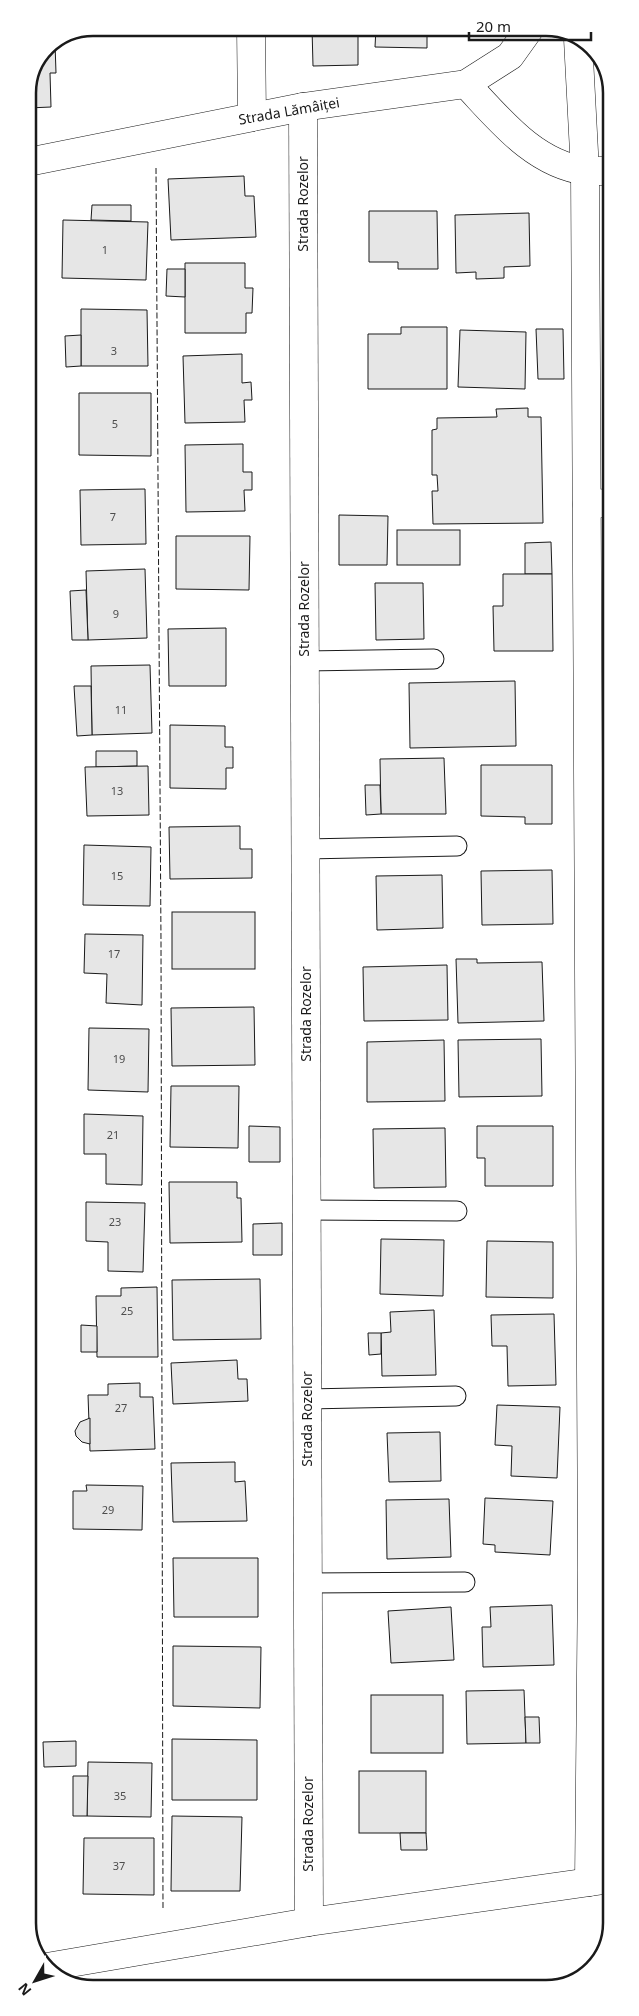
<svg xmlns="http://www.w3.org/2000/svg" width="639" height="2016" font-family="'Noto Sans',sans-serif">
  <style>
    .building { fill: #e6e6e6; stroke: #1a1a1a }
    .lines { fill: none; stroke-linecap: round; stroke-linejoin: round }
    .lane-casing { stroke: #1a1a1a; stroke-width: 21 }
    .street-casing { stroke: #1a1a1a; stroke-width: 29 }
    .lane { stroke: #fff; stroke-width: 19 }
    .street { stroke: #fff; stroke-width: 28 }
    .fence { stroke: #1a1a1a; stroke-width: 1; stroke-dasharray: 6 2.5; stroke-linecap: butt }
    .labels { text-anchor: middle; stroke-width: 4; stroke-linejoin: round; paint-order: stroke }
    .number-label { font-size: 11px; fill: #4d4d4d }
    .street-label { font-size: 14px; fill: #1a1a1a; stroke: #fff }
    .rim { fill: none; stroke: #1a1a1a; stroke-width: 2.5 }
  </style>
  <rect width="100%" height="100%" fill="#fff"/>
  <g class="building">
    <path d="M110,28H186L110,29Z"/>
    <path d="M312,28H358V65L313,66Z"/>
    <path d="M376,28H427V48L375,47Z"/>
    <path d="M55,43L56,73H50L51,107L28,108V89L47,46Z"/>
    <path d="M244,176L245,196H254L256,237L171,240L168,179Z"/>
    <path d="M92,205H131V221L91,220Z"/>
    <path d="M369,211H437L438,269H398V262H369Z"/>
    <path d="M529,213L530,266L504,267V278L476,279V272L456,273L455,215Z"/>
    <path d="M63,220L148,222L146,280L62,278Z"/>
    <path d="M185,263H245V288H253L252,313H246V333H185Z"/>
    <path d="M167,269H185V297L166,296Z"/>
    <path d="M81,309L147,310L148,366H81Z"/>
    <path d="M401,327H447V389H368V334H401Z"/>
    <path d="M536,329H563L564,379H538Z"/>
    <path d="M460,330L526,332L525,389L458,387Z"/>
    <path d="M81,335V366L66,367L65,336Z"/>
    <path d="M242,354V383L251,382L252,400H244L245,422L185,423L183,356Z"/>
    <path d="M79,393H151V456L79,455Z"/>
    <path d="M528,408V417H541L543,523L433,524L432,491H438L437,475H432V430L437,429V418L497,417L496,409Z"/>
    <path d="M243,444V472H252V490H244L245,511L186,512L185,445Z"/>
    <path d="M145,489L146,544L81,545L80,490Z"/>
    <path d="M339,515L388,516L387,565H339Z"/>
    <rect x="397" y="530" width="63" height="35"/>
    <path d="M176,536H250L249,590L176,589Z"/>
    <path d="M551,542L552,574H525V543Z"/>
    <path d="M145,569L147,638L88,640L86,571Z"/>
    <path d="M503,574H552L553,651H494L493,606H503Z"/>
    <path d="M375,583H423L424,639L376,640Z"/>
    <path d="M86,590L88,640H72L70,591Z"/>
    <path d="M226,628V686H169L168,629Z"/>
    <path d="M150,665L152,733L92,735L91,666Z"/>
    <path d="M515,681L516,746L410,748L409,683Z"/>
    <path d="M74,686H91L92,735L77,736Z"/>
    <path d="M170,725L225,726V747H233V768H226V789L170,788Z"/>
    <path d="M96,751H137V766L96,767Z"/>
    <path d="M444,758L446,814H381L380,759Z"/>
    <path d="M481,765H552V824H525V817L481,816Z"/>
    <path d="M148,766L149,815L87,816L85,767Z"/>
    <path d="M365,785H380L381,814L366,815Z"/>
    <path d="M240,826V849H252V878L170,879L169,827Z"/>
    <path d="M84,845L151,847L150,906L83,905Z"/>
    <path d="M552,870L553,924L482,925L481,871Z"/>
    <path d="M442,875L443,928L377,930L376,876Z"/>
    <rect x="172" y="912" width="83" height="57"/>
    <path d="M85,934L143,935L142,1005L106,1003L107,974L84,973Z"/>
    <path d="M456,959H477V963L542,962L544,1021L458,1023Z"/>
    <path d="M447,965L448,1020L364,1021L363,967Z"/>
    <path d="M254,1007L255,1065L172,1066L171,1008Z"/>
    <path d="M89,1028L149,1029L148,1092L88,1090Z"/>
    <path d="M541,1039L542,1096L459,1097L458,1040Z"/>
    <path d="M444,1040L445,1101L367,1102V1042Z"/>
    <path d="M171,1086H239L238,1148L170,1147Z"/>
    <path d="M84,1114L143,1116L142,1185L106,1184V1154H84Z"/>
    <path d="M249,1126L280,1127V1162H249Z"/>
    <path d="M477,1126H553V1186H485V1158H477Z"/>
    <path d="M445,1128L446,1187L374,1188L373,1129Z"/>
    <path d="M169,1182H237V1198H241L242,1242L170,1243Z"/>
    <path d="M86,1202L145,1203L143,1272L108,1271V1242L86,1241Z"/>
    <path d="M282,1223V1255H253V1224Z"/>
    <path d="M381,1239L444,1240L443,1296L380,1294Z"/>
    <path d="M487,1241L553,1242V1298L486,1297Z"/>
    <path d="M260,1279L261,1339L173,1340L172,1280Z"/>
    <path d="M157,1287L158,1357H97L96,1296H121V1288Z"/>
    <path d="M434,1310L436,1375L382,1376L381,1333L391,1332L390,1312Z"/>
    <path d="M554,1314L556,1385L508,1386L507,1346H492L491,1315Z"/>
    <path d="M81,1325L97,1326V1352H81Z"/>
    <path d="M368,1333H381V1354L369,1355Z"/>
    <path d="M237,1360L238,1379H247L248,1401L173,1404L171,1363Z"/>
    <path d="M140,1383V1397H153L155,1449L90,1451L88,1395H108V1384Z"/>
    <path d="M497,1405L560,1407L557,1478L511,1476L512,1446L495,1445Z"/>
    <path d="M90,1418V1444L82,1442L76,1436L75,1431L80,1422Z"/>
    <path d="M440,1432L441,1481L389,1482L387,1433Z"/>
    <path d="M235,1462V1482L245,1481L247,1521L173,1522L171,1463Z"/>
    <path d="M86,1485L143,1486L142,1530L73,1529V1491H87Z"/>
    <path d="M485,1498L553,1501L550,1555L495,1552V1545L483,1544Z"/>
    <path d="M449,1499L451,1557L387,1559L386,1500Z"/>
    <path d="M173,1558H258V1617H174Z"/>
    <path d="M552,1605L554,1665L483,1667L482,1627H491L490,1607Z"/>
    <path d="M451,1607L454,1660L391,1663L388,1611Z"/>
    <path d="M173,1646L261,1647L260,1708L173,1706Z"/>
    <path d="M524,1690L526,1743L467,1744L466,1691Z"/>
    <rect x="371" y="1695" width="72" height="58"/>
    <path d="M525,1717H539L540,1743H526Z"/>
    <path d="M172,1739L257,1740V1800H172Z"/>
    <path d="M76,1741V1766L44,1767L43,1742Z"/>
    <path d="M88,1762L152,1763L151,1817L87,1816Z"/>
    <rect x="359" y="1771" width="67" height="62"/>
    <path d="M73,1776H88L87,1816H73Z"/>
    <path d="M172,1816L242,1817L240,1891H171Z"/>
    <path d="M400,1833H426L427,1850H401Z"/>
    <path d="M84,1838H154V1895L83,1894Z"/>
  </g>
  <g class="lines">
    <g class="lane-casing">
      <g id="lane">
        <path d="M305,661L434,659"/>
        <path d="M305,849L457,846"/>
        <path d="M307,1210L457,1211"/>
        <path d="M307,1399L456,1396"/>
        <path d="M308,1583L465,1582"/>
      </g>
    </g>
    <g class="street-casing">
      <g id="street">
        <path d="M251,28L252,117"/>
        <path d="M578,39L585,171L592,1569L589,1882"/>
        <path d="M466,84C500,120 534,164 586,171C594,171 602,171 609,171"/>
        <path d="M303,107L309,1922"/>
        <path d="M28,162L303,107L466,84L510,56L530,28"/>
        <path d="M587,504L610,503"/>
        <path d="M47,1967L309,1922L611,1879"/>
      </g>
    </g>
    <use href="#lane" class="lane"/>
    <use href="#street" class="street"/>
    <path class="fence" d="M156,168L161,942L163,1909"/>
  </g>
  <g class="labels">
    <g class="number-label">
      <text x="105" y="254">1</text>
      <text x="114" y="355">3</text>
      <text x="115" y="428">5</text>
      <text x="113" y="521">7</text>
      <text x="116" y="618">9</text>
      <text x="121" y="714">11</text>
      <text x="117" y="795">13</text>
      <text x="117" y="880">15</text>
      <text x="114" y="958">17</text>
      <text x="119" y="1063">19</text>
      <text x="113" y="1139">21</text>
      <text x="115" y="1226">23</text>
      <text x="127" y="1315">25</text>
      <text x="121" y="1412">27</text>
      <text x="108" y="1514">29</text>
      <text x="120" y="1800">35</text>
      <text x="119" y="1870">37</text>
    </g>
    <g class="street-label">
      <text transform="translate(289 111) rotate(-10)" y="5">Strada Lămâiței</text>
      <text transform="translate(303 204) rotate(-90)" y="5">Strada Rozelor</text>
      <text transform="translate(304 609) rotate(-90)" y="5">Strada Rozelor</text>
      <text transform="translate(306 1014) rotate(-90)" y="5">Strada Rozelor</text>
      <text transform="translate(307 1419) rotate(-90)" y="5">Strada Rozelor</text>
      <text transform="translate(308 1824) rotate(-90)" y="5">Strada Rozelor</text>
    </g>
  </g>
  <path d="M0 0H639V2016H0ZM93 36H546A57 57 0 0 1 603 93V1923A57 57 0 0 1 546 1980H93A57 57 0 0 1 36 1923V93A57 57 0 0 1 93 36Z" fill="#fff" fill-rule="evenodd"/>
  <path class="rim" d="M93 36H546A57 57 0 0 1 603 93V1923A57 57 0 0 1 546 1980H93A57 57 0 0 1 36 1923V93A57 57 0 0 1 93 36Z"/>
  <g transform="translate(35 1981) rotate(231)" stroke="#ffffff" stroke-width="4" paint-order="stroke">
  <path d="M0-4L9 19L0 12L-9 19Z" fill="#1a1a1a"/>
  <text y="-8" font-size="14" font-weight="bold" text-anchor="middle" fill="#1a1a1a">N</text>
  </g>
  <path d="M469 32v8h122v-8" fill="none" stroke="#1a1a1a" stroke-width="2.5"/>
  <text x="476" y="32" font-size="15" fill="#1a1a1a" stroke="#ffffff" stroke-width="4" paint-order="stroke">20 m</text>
</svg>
